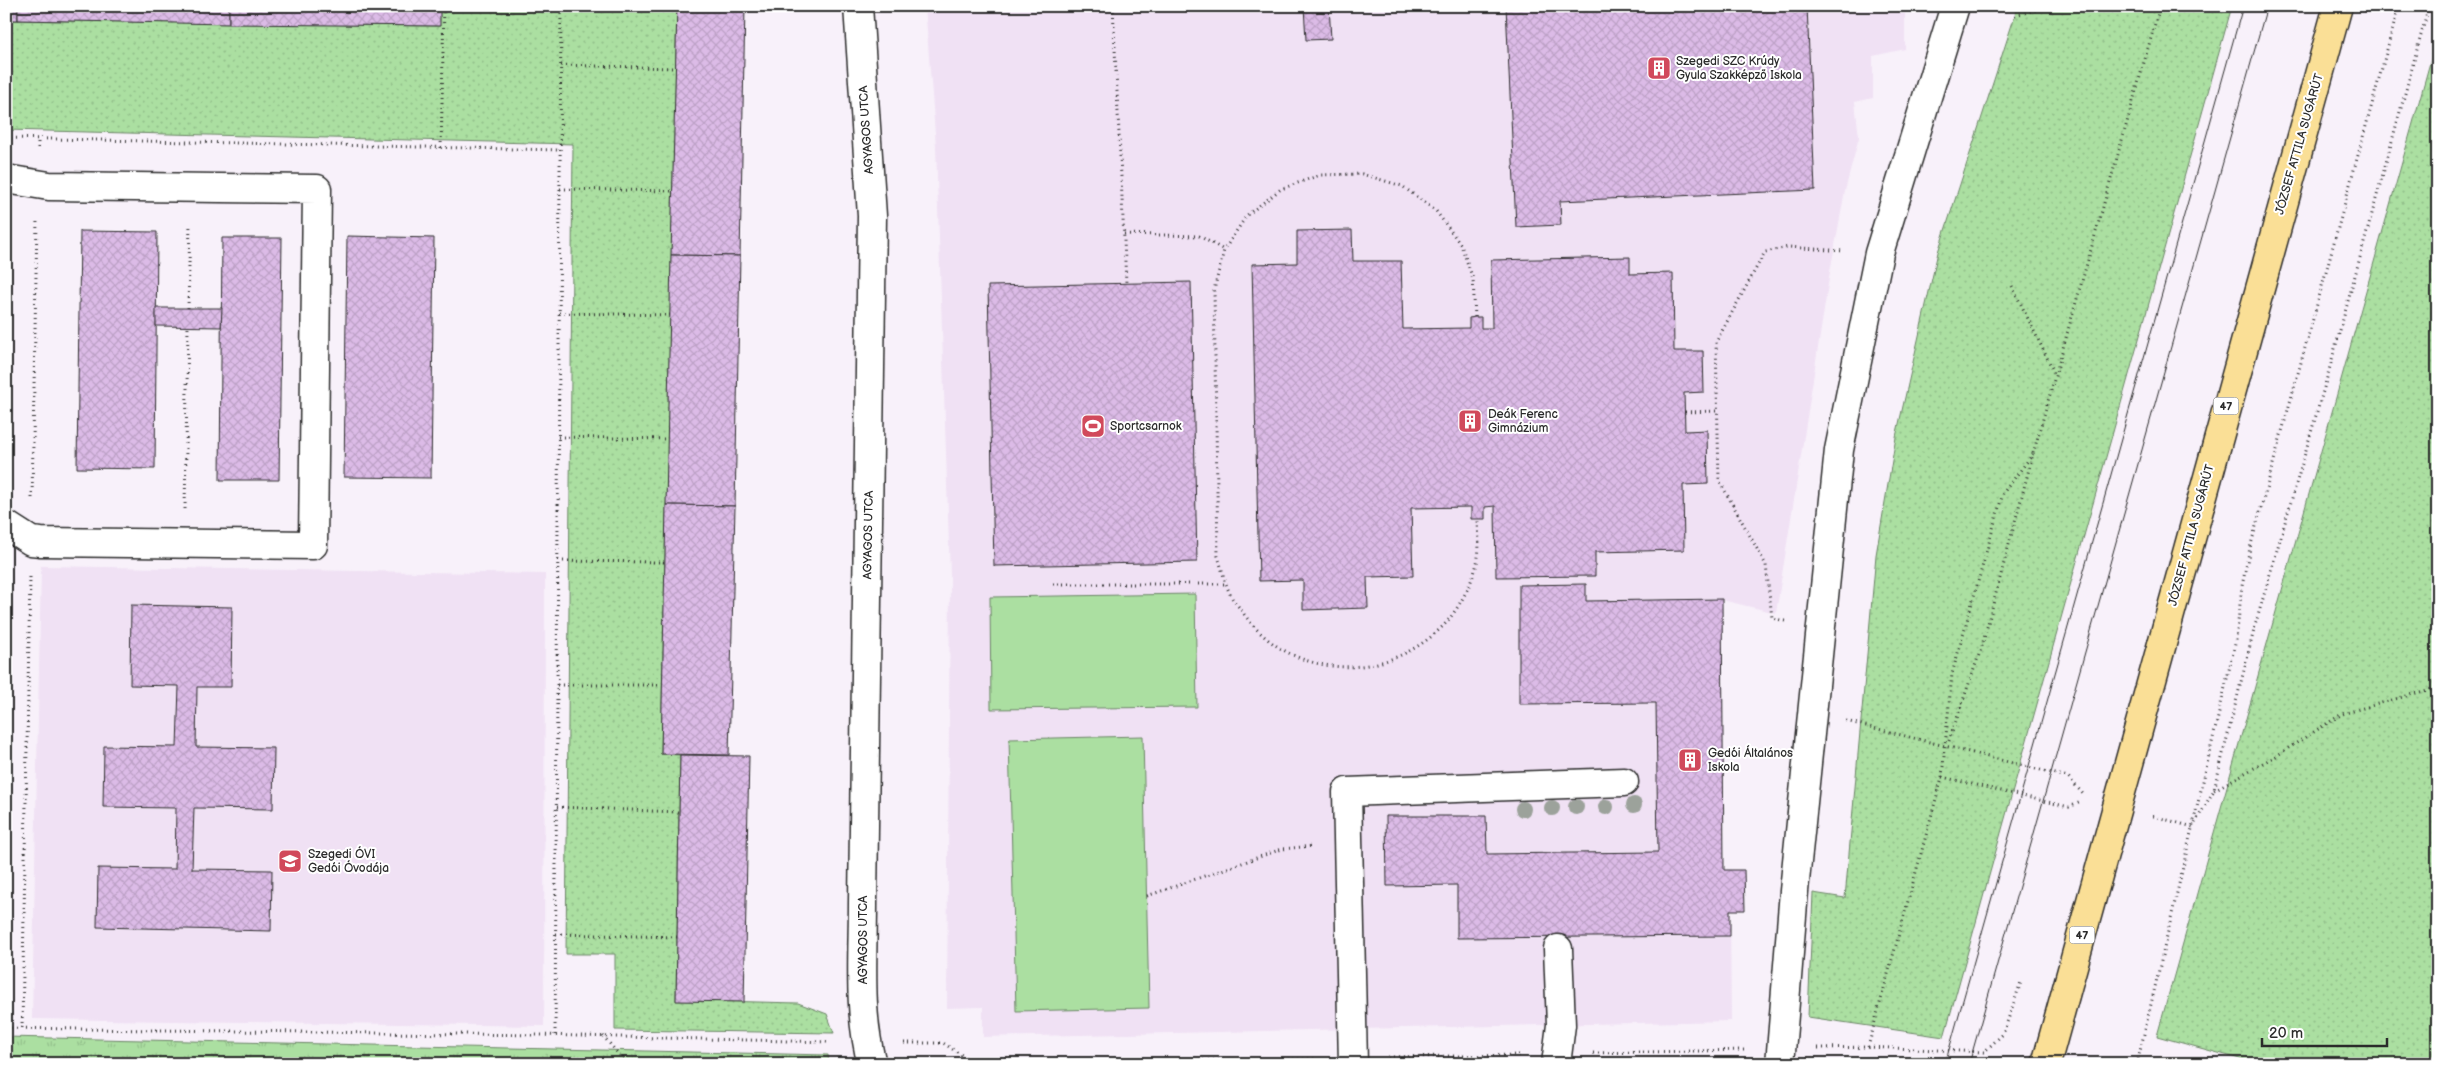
<svg xmlns="http://www.w3.org/2000/svg" width="2444" height="1070" font-family="'Balsamiq Sans',sans-serif">
  <style>
    .built { fill: #f0e1f4 }
    .grass { fill: url(#grass-tufts); stroke: #6b8566 }
    .park { fill: url(#park-dots); stroke: #6b8566 }
    .garden { fill: #abdfa1; stroke: #6b8566 }
    .building { fill: url(#building-cross-hatch); stroke: #2b2b2b }
    .lines { fill: none; stroke-linecap: round; stroke-linejoin: round }
    .minor-casing { stroke: #2b2b2b; stroke-width: 31 }
    .major-casing { stroke: #2b2b2b; stroke-width: 31 }
    .path { stroke: #2b2b2b; stroke-width: 3; stroke-dasharray: 1 4; stroke-linecap: butt }
    .minor { stroke: #fff; stroke-width: 28 }
    .major { stroke: #fadf96; stroke-width: 28 }
    .tram { stroke: #2b2b2b; stroke-width: 1 }
    .tree { fill: #9ca29b }
    .labels { text-anchor: middle; stroke-width: 4; stroke-linejoin: round; paint-order: stroke }
    .shield { fill: #fff; stroke: #6b6b6b; stroke-width: 1 }
    .shield-label { font-size: 11px; font-weight: bold; fill: #2b2b2b }
    .poi-label { font-size: 12px; fill: #2b2b2b; stroke: #fff; text-anchor: start }
    .street-label { font-size: 12px; fill: #2b2b2b; stroke: #fff }
  </style>
  <defs>
    <pattern id="grass-tufts" width="24" height="20" patternUnits="userSpaceOnUse" patternTransform="scale(1.25)"><rect width="24" height="20" fill="#abdfa1"/><path d="M3 7l-1-3M5 7V3M7 7l1-3M15 17l-1-3M17 17v-4M19 17l1-3" fill="none" stroke="#93c08b"/></pattern>
    <pattern id="park-dots" width="8" height="8" patternUnits="userSpaceOnUse" patternTransform="scale(1.25)"><rect width="8" height="8" fill="#abdfa1"/><path d="M2 2h.1M6 6h.1" fill="none" stroke="#93c08b" stroke-width="1.8" stroke-linecap="round"/></pattern>
    <pattern id="building-cross-hatch" width="8" height="8" patternUnits="userSpaceOnUse" patternTransform="scale(1.25)"><rect width="8" height="8" fill="#dcbbe7"/><path d="M0 0l8 8M0 8l8-8" fill="none" stroke="#bda1c6"/></pattern>
  </defs>
  <rect width="100%" height="100%" fill="#f8f1fa"/>
  <filter id="ink" filterUnits="userSpaceOnUse"><feTurbulence type="fractalNoise" baseFrequency=".02" numOctaves="2"/><feDisplacementMap in="SourceGraphic" scale="10" xChannelSelector="R" yChannelSelector="G"/><feConvolveMatrix kernelMatrix="1 2 1 2 8 2 1 2 1" color-interpolation-filters="sRGB"/></filter>
  <g filter="url(#ink)">
    <g class="built">
      <path d="M925,6H1905V49L1873,56V98L1855,102L1859,137L1845,191L1830,272L1776,613L1722,600L1724,869L1744,870L1745,890V910H1730L1731,1021L983,1037V1007L947,1008L950,576L936,146Z"/>
      <path d="M41,566L545,574L544,1026L32,1019Z"/>
    </g>
    <path class="grass" d="M6,1037L828,1055L829,1064H6Z"/>
    <g class="park">
      <path d="M440,6H677L661,754L680,755L676,1000L798,1003L827,1014L834,1033L615,1030V954H566L573,144L6,130V20L439,26Z"/>
      <path d="M2018,6H2232L1944,1037L1808,1017L1813,893L1845,898L1876,555L1896,437L1938,252Z"/>
      <path d="M2438,34V1064H2258L2157,1036Z"/>
    </g>
    <g class="garden">
      <path d="M1195,594L1197,707L991,709L990,597Z"/>
      <path d="M1143,736L1149,1008L1016,1011L1009,739Z"/>
    </g>
    <g class="building">
      <rect x="6" y="6" width="12" height="14"/>
      <path d="M18,6H229V24L18,20Z"/>
      <path d="M229,6H440V26L229,24Z"/>
      <path d="M677,6L745,7L740,256L671,255Z"/>
      <path d="M1329,6L1331,39L1306,40L1304,7Z"/>
      <path d="M1506,6H1807L1815,190L1560,201L1561,225L1516,227Z"/>
      <path d="M1352,230L1353,261H1401L1403,329L1469,328V318L1475,317H1481V328H1492L1491,260L1630,257V274L1673,273L1674,351H1703L1704,392L1684,393L1685,431L1707,430L1708,484L1683,485L1684,550L1595,552V576L1496,577L1495,506L1485,507V519H1471V507L1411,508L1413,576L1367,577L1368,608L1303,610V580L1259,581L1252,264L1297,263V231Z"/>
      <path d="M80,231L157,232L155,469L77,468Z"/>
      <path d="M347,236L434,238L431,478L344,477Z"/>
      <path d="M222,238H282L279,480H220Z"/>
      <path d="M671,255L740,256L735,506L666,505Z"/>
      <path d="M1191,282L1197,562L994,566L988,286Z"/>
      <path d="M156,308H222L221,327L156,326Z"/>
      <path d="M666,505L735,506L729,755L661,754Z"/>
      <path d="M1586,584V601L1722,599L1724,870H1744L1745,910H1730V936L1457,938V885L1387,886L1386,816H1486L1487,854L1658,852L1656,703L1519,704V585Z"/>
      <path d="M131,605L232,607L231,687H197L196,747L274,748L273,809L194,808L192,869L272,870L271,931L97,927L98,868L175,869L176,808L103,807L104,746L177,747L179,686L130,685Z"/>
      <path d="M680,755L749,756L744,1002L676,1001Z"/>
      <path d="M2208,1059L2226,1064H2207Z"/>
    </g>
    <g class="lines">
      <g class="minor-casing">
        <g id="minor">
          <path d="M858,6L872,216L863,903C863,956 858,1013 872,1064"/>
          <path d="M6,179L49,186L317,189L313,545L41,542L31,541L6,525"/>
          <path d="M1353,1064L1347,792L1624,782"/>
          <path d="M1556,1064L1561,1025L1558,949"/>
          <path d="M1780,1064L1794,891L1839,450L1879,253L1955,6"/>
        </g>
      </g>
      <g class="major-casing">
        <path id="major" d="M2046,1064L2338,6"/>
      </g>
      <g class="path">
        <path d="M1113,6L1126,283"/>
        <path d="M2015,15L2054,6"/>
        <path d="M561,65L675,68"/>
        <path d="M6,138L560,150"/>
        <path d="M38,148V139"/>
        <path d="M441,148L444,6"/>
        <path d="M560,189L673,191"/>
        <path d="M1124,234L1199,236L1224,250"/>
        <path d="M2012,286L2055,374"/>
        <path d="M188,308L190,223"/>
        <path d="M559,313L670,315"/>
        <path d="M1475,317L1473,279L1461,245L1436,211L1402,186L1362,174L1320,175L1281,189L1247,215L1224,250L1214,290L1218,556C1222,569 1225,584 1231,596C1234,602 1240,608 1244,614C1292,681 1385,683 1442,627C1457,613 1476,577 1478,557C1480,545 1478,531 1478,519"/>
        <path d="M1685,412L1717,411"/>
        <path d="M558,437L667,439"/>
        <path d="M32,498L37,219"/>
        <path d="M185,509L188,327"/>
        <path d="M558,561L665,562"/>
        <path d="M1053,584H1227"/>
        <path d="M1785,621L1772,618L1766,565L1719,480L1716,342L1765,252L1789,247L1843,251"/>
        <path d="M557,685H662"/>
        <path d="M1846,721L2068,777L2083,794"/>
        <path d="M1949,741L1982,646L2033,454L2160,6"/>
        <path d="M1942,777L2069,807L2081,802"/>
        <path d="M2214,790L2276,756L2342,714L2438,687"/>
        <path d="M557,807L679,812"/>
        <path d="M2153,816L2193,827"/>
        <path d="M2195,823L2214,790L2255,626L2328,374L2429,6"/>
        <path d="M1147,896L1282,849L1313,846"/>
        <path d="M556,934L677,937"/>
        <path d="M6,1028L537,1035L830,1042"/>
        <path d="M22,1028L30,577"/>
        <path d="M555,1035L561,6"/>
        <path d="M603,1036L627,1064"/>
        <path d="M904,1043H943L974,1063L1317,1059"/>
        <path d="M1868,1047L1984,1052L2003,1034L2021,982"/>
        <path d="M1818,1048L1868,1047L1942,777L1952,674L2003,493L2033,454"/>
        <path d="M1593,1053L1744,1050"/>
        <path d="M1388,1057L1522,1055"/>
        <path d="M2137,1064L2236,640L2242,586L2250,548L2399,6"/>
      </g>
      <use href="#minor" class="minor"/>
      <use href="#major" class="major"/>
      <g class="tram">
        <path d="M1945,1064L2243,6"/>
        <path d="M1969,1064L2267,6"/>
      </g>
    </g>
    <g class="tree">
      <circle cx="1634" cy="805" r="8"/>
      <circle cx="1576" cy="807" r="8"/>
      <circle cx="1606" cy="807" r="8"/>
      <circle cx="1552" cy="808" r="8"/>
      <circle cx="1523" cy="809" r="8"/>
    </g>
  </g>
  <defs>
    <g id="building-square" transform="scale(1.25)"><rect x="-9" y="-9" width="18" height="18" rx="4" fill="#d1495b" stroke="#fff"/><path d="M-4-6H4V6H1V3H-1V6H-4ZM-2.5-4.3h1.7v1.8h-1.7ZM.8-4.3h1.7v1.8H.8ZM-2.5-1h1.7V.8h-1.7ZM.8-1h1.7V.8H.8Z" fill="#fff"/></g>
    <g id="stadium-square" transform="scale(1.25)"><rect x="-9" y="-9" width="18" height="18" rx="4" fill="#d1495b" stroke="#fff"/><path d="M0-5a6.5 5 0 1 0 0 10a6.5 5 0 1 0 0-10ZM-3.5-1.8h7v3.6h-7Z" fill="#fff"/></g>
    <g id="school-square" transform="scale(1.25)"><rect x="-9" y="-9" width="18" height="18" rx="4" fill="#d1495b" stroke="#fff"/><path d="M0-5L7-2L0 1L-7-2ZM-4 1L0 2.5L4 1V4Q0 6-4 4Z" fill="#fff"/></g>
  </defs>
  <g fill-rule="evenodd">
    <use href="#building-square" x="1659" y="68"/>
    <use href="#building-square" x="1470" y="421"/>
    <use href="#stadium-square" x="1093" y="426"/>
    <use href="#building-square" x="1690" y="760"/>
    <use href="#school-square" x="290" y="861"/>
  </g>
  <g class="labels">
    <g class="shield">
      <rect x="2213.5" y="397.5" width="25" height="17" rx="4"/>
      <rect x="2069.5" y="926.5" width="25" height="17" rx="4"/>
    </g>
    <g class="shield-label">
      <text x="2226" y="410">47</text>
      <text x="2082" y="939">47</text>
    </g>
    <g class="poi-label">
      <text x="1676" y="65">Szegedi SZC Krúdy<tspan x="1676" dy="14">Gyula Szakképző Iskola</tspan></text>
      <text x="1488" y="418">Deák Ferenc<tspan x="1488" dy="14">Gimnázium</tspan></text>
      <text x="1110" y="430">Sportcsarnok</text>
      <text x="1708" y="757">Gedói Általános<tspan x="1708" dy="14">Iskola</tspan></text>
      <text x="308" y="858">Szegedi ÓVI<tspan x="308" dy="14">Gedói Óvodája</tspan></text>
    </g>
    <g class="street-label">
      <text transform="translate(866 130) rotate(-94)" y="4">AGYAGOS UTCA</text>
      <text transform="translate(2299 144) rotate(-74)" y="4">JÓZSEF ATTILA SUGÁRÚT</text>
      <text transform="translate(868 535) rotate(-89)" y="4">AGYAGOS UTCA</text>
      <text transform="translate(2191 535) rotate(-75)" y="4">JÓZSEF ATTILA SUGÁRÚT</text>
      <text transform="translate(863 940) rotate(-90)" y="4">AGYAGOS UTCA</text>
    </g>
  </g>
  <rect width="2444" height="1070" fill="none" stroke="#fff" stroke-width="25"/>
  <rect x="12" y="12" width="2419" height="1045" fill="none" stroke="#2b2b2b" stroke-width="2" filter="url(#ink)"/>
  <path d="M2262 1038v8h125v-8" fill="none" stroke="#2b2b2b" stroke-width="2.5"/>
  <text x="2269" y="1038" font-size="15" fill="#2b2b2b" stroke="#ffffff" stroke-width="4" paint-order="stroke">20 m</text>
</svg>
